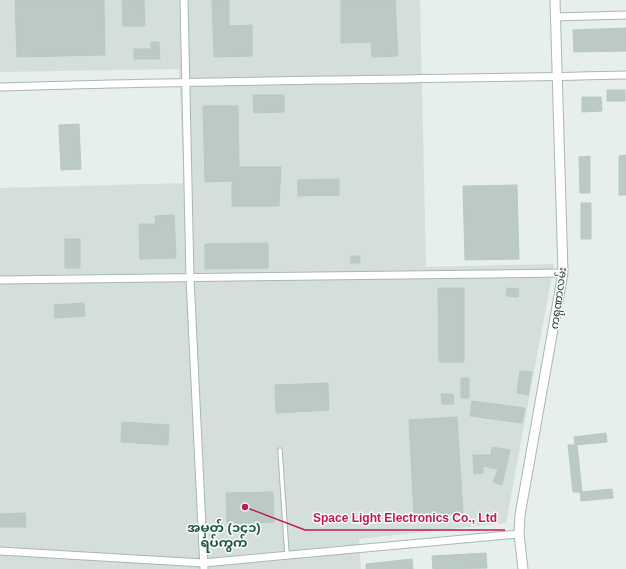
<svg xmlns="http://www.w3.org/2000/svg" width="626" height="569" font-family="Helvetica,'Noto Sans Myanmar',sans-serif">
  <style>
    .built { fill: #d4dfda }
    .building { fill: #bbcac4; stroke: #b8c9c2 }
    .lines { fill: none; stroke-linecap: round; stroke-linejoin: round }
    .service-casing { stroke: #a8b8b2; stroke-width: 5.5 }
    .minor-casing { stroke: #a8b8b2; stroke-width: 9 }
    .tertiary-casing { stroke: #a8b8b2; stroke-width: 11 }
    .service { stroke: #fff; stroke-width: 3.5 }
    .minor { stroke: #fff; stroke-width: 7 }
    .tertiary { stroke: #fff; stroke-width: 9 }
    .labels { text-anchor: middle; stroke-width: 3; stroke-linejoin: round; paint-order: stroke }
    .street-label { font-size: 11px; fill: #24423a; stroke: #f7fbf9 }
    .quarter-label { font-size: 13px; font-weight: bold; fill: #1f5548; stroke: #f7fbf9 }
    .leader { fill: none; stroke: #c2185b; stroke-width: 1.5 }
    .callout-dot { fill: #c2185b; stroke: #f7fbf9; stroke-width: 1.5 }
    .callout-label { font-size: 12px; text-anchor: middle; font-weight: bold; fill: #c2185b; stroke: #f7fbf9; stroke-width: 3; stroke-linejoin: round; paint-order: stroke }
  </style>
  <rect width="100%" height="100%" fill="#e6efeb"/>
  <path class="built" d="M0,0H420L426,267L554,264L506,523L359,539L361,569H0V188L184,183L179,69L0,72Z"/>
  <g class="building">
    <path d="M15,0H104L105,55L17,57Z"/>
    <path d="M122,0H144L145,26H123Z"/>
    <path d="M212,0H229V26L252,25V56L214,57Z"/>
    <path d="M341,0H395L398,56L372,57L371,42L341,43Z"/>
    <path d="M626,28V51L574,52L573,30Z"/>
    <path d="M151,42H159L160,59H134V49H151Z"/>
    <rect x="607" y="90" width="18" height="11"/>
    <path d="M253,95H284V112L254,113Z"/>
    <path d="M582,97H601L602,111L582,112Z"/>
    <path d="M203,106H238L239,167H281L279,206H232V181L205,182Z"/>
    <path d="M79,124L81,169L61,170L59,125Z"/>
    <path d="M626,155V195H619V156Z"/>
    <path d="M590,156V193H580L579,157Z"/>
    <path d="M339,179V195L298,196V180Z"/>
    <path d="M517,185L519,259L465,260L463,186Z"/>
    <rect x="581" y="203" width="10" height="36"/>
    <path d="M174,215L176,258L140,259L139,224H156L155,216Z"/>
    <rect x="65" y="239" width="15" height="29"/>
    <path d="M268,243V268L205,269V244Z"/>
    <rect x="351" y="256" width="9" height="7"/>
    <path d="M438,288H464V362H439Z"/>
    <path d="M507,288L519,289L518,297L506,296Z"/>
    <path d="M84,303L85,316L55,318L54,305Z"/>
    <path d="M520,371L532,372L528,395L517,393Z"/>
    <rect x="461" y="378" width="8" height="20"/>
    <path d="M328,383L329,410L276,413L275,385Z"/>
    <path d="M441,394H453L454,404H442Z"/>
    <path d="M472,401L525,408L522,423L470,416Z"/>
    <path d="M457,417L463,513L414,516L409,420Z"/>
    <path d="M122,422L169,425L168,445L121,442Z"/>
    <path d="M606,433L607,442L575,445L574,437Z"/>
    <path d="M568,445H577L582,492L612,489L613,498L581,501L580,492H573Z"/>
    <path d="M492,447L510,450L502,485L493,482L498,469L483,466V473L474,474L473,455H491Z"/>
    <path d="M273,492L274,522L227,524L226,493Z"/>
    <path d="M25,513L26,527H0V514Z"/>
    <path d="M486,553L487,568L433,569L432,556Z"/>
    <path d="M412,559L413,569H366V564Z"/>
  </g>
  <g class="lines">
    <g class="service-casing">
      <path id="service" d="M280,450L287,555"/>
    </g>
    <g class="minor-casing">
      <g id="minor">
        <path d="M184,0L190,278L204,569"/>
        <path d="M555,17L626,15"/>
        <path d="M0,87C209,80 417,80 626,75"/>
        <path d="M0,280L563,273"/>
        <path d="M0,551L203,563L519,534"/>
      </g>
    </g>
    <g class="tertiary-casing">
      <path id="tertiary" d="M523,569L519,534L520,515L563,273L555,0"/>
    </g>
    <use href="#service" class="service"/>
    <use href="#minor" class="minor"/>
    <use href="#tertiary" class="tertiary"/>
  </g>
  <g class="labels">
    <g class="street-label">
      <text transform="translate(558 298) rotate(-82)" y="4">ကရုဏာလမ်း</text>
    </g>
    <g class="quarter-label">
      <text x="224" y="532">အမှတ် (၁၄၁)<tspan x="224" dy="15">ရပ်ကွက်</tspan></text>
    </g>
  </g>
  <path class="leader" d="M245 507L305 530H505"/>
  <circle class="callout-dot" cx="245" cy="507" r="4"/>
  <g class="callout-label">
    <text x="405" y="522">Space Light Electronics Co., Ltd</text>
  </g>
</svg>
